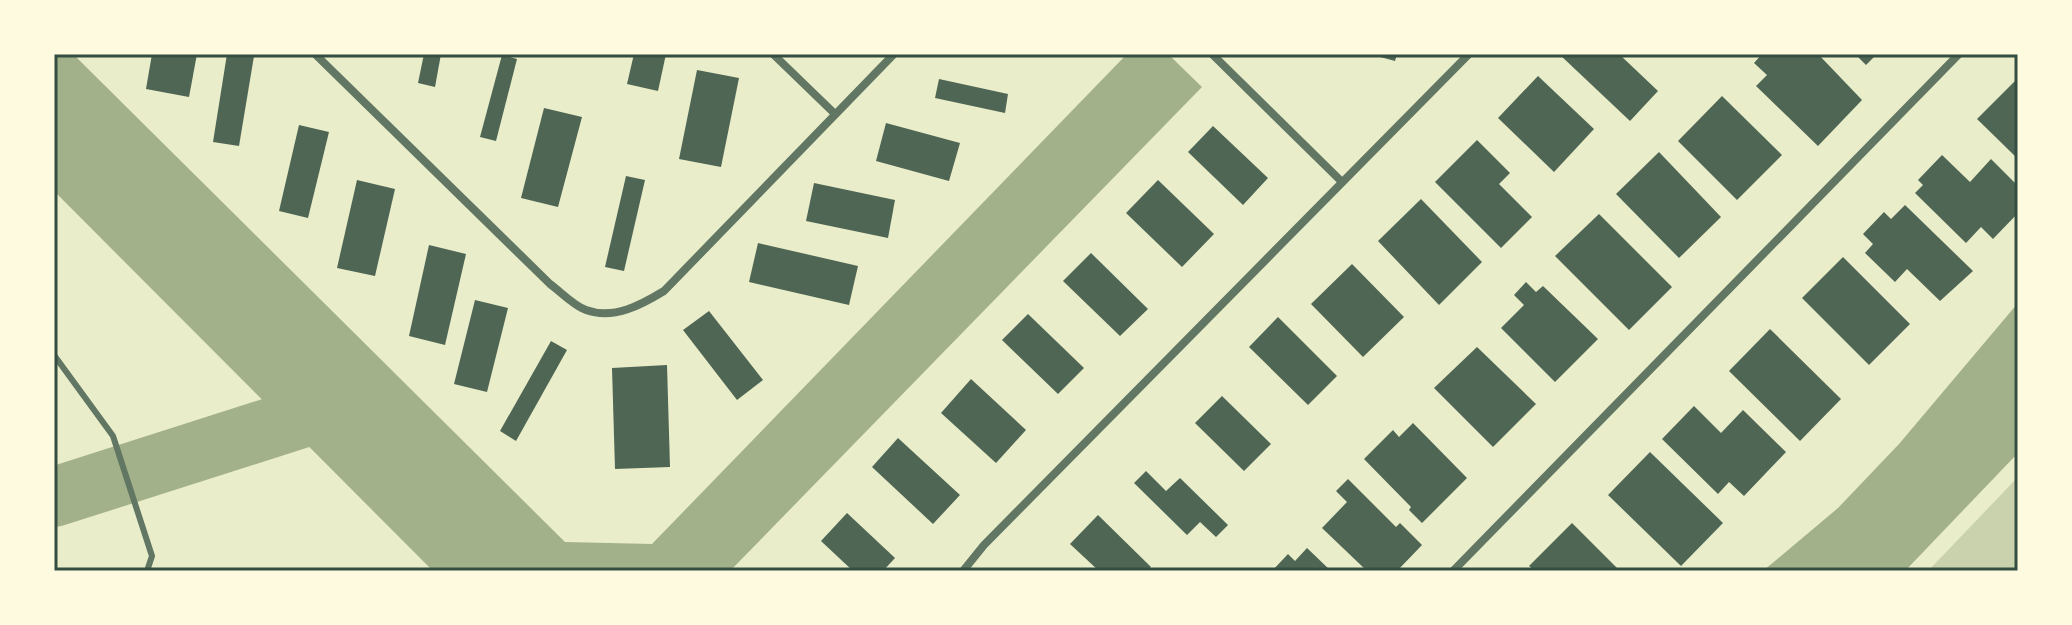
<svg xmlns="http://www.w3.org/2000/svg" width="2072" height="625" font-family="Roboto,sans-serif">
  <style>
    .green { fill: #cad2ad }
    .water { fill: #a3b18a }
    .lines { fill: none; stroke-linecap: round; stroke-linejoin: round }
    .river { stroke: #a3b18a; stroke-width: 60 }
    .building { fill: #4f6655 }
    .service { stroke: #617663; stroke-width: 6 }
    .minor { stroke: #617663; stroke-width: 8 }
    .neatline { fill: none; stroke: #344e41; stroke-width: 3 }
  </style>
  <rect width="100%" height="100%" fill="#e9edc9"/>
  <path class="green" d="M2018,477V571H1928Z"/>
  <g class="water">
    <path d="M54,54H73L565,542L652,544L1127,54H1168L1202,87L730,571H433L54,191Z"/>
    <path d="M2018,303V453L1905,571H1763L1838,508L1899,444Z"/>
  </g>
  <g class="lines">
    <path class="river" d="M54,497L336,407L357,426"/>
  </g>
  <g class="building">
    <path d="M152,54H197L189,97L146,89Z"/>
    <path d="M227,54L254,56L239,146L213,142Z"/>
    <path d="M424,54H441L435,87L418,83Z"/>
    <path d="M634,54H666L658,91L627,84Z"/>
    <path d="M1369,54H1397L1395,61Z"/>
    <path d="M1559,54H1619L1658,91L1630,121Z"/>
    <path d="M1762,54H1818L1862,100L1818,146L1756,86L1767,75L1754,63Z"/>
    <path d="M1855,54H1877L1866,65Z"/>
    <path d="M502,55L517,59L496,141L480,137Z"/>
    <path d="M697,70L739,78L721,167L679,159Z"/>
    <path d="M1538,76L1594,129L1554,172L1498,118Z"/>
    <path d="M2018,78V159L1977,119Z"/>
    <path d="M939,79L1008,94L1005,113L935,98Z"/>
    <path d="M1722,96L1782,155L1737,200L1678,141Z"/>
    <path d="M544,108L582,117L558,207L521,198Z"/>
    <path d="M886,123L960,143L949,181L876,161Z"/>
    <path d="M299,125L329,132L308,218L279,211Z"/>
    <path d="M1213,126L1268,178L1243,205L1188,152Z"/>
    <path d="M1477,140L1510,173L1499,184L1532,217L1501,248L1435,182Z"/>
    <path d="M1659,152L1721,217L1679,258L1616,194Z"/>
    <path d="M1942,155L1970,182L1991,159L2018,186L2015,192L2018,195V213L1993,239L1981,227L1966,243L1915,193L1923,185L1918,180Z"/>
    <path d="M626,176L645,180L624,271L605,267Z"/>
    <path d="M357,180L395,189L375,276L337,268Z"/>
    <path d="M1158,180L1214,234L1182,267L1126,213Z"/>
    <path d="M814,183L895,200L888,238L806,221Z"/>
    <path d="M1421,199L1482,262L1439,305L1378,241Z"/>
    <path d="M1905,205L1973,271L1940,301L1907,269L1895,282L1865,253L1873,244L1863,234L1884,212L1891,219Z"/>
    <path d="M1599,214L1672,287L1629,330L1555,256Z"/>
    <path d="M758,243L858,266L849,305L749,282Z"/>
    <path d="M429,245L466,254L445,345L409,336Z"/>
    <path d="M1091,253L1148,309L1120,336L1063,281Z"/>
    <path d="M1843,257L1910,324L1869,365L1802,298Z"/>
    <path d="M1352,264L1404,317L1363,357L1311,304Z"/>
    <path d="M1526,282L1536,292L1543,286L1598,339L1555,382L1501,328L1524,305L1514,295Z"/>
    <path d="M475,300L508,308L487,392L454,384Z"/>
    <path d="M709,311L763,380L737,400L683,330Z"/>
    <path d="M1028,314L1084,368L1058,394L1002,340Z"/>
    <path d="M1278,317L1337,376L1308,405L1249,347Z"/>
    <path d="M1770,329L1841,399L1800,441L1729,371Z"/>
    <path d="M551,341L567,350L516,441L500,431Z"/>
    <path d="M1477,347L1536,404L1493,447L1434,388Z"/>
    <path d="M667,365L670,467L615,469L612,368Z"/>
    <path d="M971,379L1026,430L996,463L941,413Z"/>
    <path d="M1222,396L1271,444L1244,471L1195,423Z"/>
    <path d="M1694,406L1721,433L1743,410L1786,452L1744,496L1729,482L1718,494L1662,439Z"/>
    <path d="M1413,423L1467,478L1422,523L1409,510L1411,507L1364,459L1393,430L1399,437Z"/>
    <path d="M898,438L960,495L933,524L872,467Z"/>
    <path d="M1650,452L1723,523L1681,566L1608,495Z"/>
    <path d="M1146,471L1166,491L1180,478L1228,525L1216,537L1200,522L1187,535L1134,483Z"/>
    <path d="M1348,479L1396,527L1400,523L1422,545L1397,571H1367L1322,528L1347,502L1336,491Z"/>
    <path d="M847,513L895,558L883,571H853L821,541Z"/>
    <path d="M1098,515L1151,567L1146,571H1099L1070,544Z"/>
    <path d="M1572,523L1620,571H1535L1529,566Z"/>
    <path d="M1307,548L1331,571H1272L1288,554L1295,561Z"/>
  </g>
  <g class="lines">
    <path class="service" d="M54,355L113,436L152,556L147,571"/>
    <g class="minor">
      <path d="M315,54L550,284C561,292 574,306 586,310C614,320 641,305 664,291L894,54"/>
      <path d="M773,54L835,114"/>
      <path d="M1212,54L1341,181"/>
      <path d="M963,571L984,545L1469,54"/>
      <path d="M1453,571L1959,54"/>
    </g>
  </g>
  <rect width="2072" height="625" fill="none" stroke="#fefae0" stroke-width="112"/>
  <rect x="56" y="56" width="1960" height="513" class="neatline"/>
</svg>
